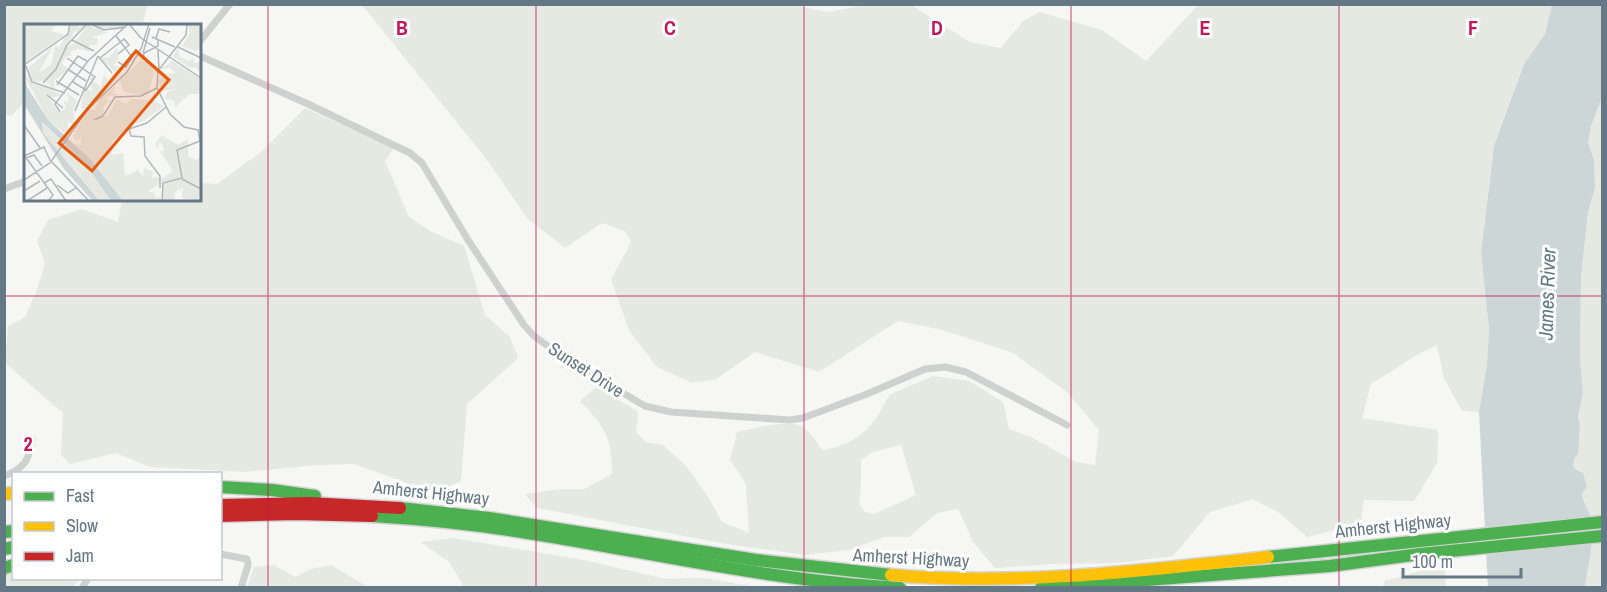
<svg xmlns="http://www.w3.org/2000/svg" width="1607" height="592" font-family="'Archivo Narrow',sans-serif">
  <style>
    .green { fill: #e6e9e2; fill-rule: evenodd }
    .water { fill: #cdd6d7 }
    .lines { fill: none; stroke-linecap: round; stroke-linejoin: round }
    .fast-casing { stroke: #d3d4d4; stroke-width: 15 }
    .slow-casing { stroke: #d3d4d4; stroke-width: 15 }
    .jam-casing { stroke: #d3d4d4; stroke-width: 15 }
    .street { stroke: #cfd1d1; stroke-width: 7 }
    .fast { stroke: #4caf50; stroke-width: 12 }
    .slow { stroke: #ffc107; stroke-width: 12 }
    .jam { stroke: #c62828; stroke-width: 12 }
    .grid { fill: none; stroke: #c2185b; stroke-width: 1.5; stroke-opacity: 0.55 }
    .labels { text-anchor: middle; stroke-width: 6; stroke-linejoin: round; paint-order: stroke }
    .street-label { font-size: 18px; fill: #647886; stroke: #fff }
    .water-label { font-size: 20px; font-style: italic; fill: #607a82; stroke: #fff }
    .inset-road { fill: none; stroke: #afb9be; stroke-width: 1.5 }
    .view { fill: #e8590c; fill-opacity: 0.15; stroke: #e8590c; stroke-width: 3 }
    .inset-edge { fill: none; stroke: #647886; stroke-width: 3 }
    .grid-label { font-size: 20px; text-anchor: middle; font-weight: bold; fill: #c2185b; stroke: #fff; stroke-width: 6; stroke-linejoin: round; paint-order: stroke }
  </style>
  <rect width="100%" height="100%" fill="#f6f6f4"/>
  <g class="green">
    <path d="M788,4L827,12L866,5H911L970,42L1001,48L1024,20L1040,12L1102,30L1146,61L1198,5H1552L1545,34L1524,64L1494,146L1481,254L1489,329L1487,365L1479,412L1462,411L1444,378L1437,345L1417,355L1371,384L1362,418L1438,430L1437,463L1414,501L1364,500L1361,524L1307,537L1281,514L1253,499L1210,512L1173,556L1120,563L1052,564L995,568L973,542L958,509L937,513L909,537H884L849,550L804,555L726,544L537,508L525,494L560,489H584L612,474C612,437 605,427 580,401L597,386L638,412L636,432L646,442L663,445L686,466L707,495L722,522L749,533L746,484L730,460L737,432C753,428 784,421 799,425C809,428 816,442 822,450C857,445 874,427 889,395L933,376L969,381L1003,402L1009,429L1031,437L1076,462L1095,465L1099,430L1067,392L1013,353L943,330L898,321L819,372L755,352L716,379L692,383L657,367L629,330L611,279L631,242L625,231L602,223L565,248L528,219L484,156L362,5ZM901,445L916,495L874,514L865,512L859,503L861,485V460L873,452Z"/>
    <path d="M4,5L5,4L148,5L142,25L26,26L25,100L12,116L5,114Z"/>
    <path d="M1602,97V587H1585C1588,565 1596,538 1590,516C1588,508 1583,503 1582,494L1587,487L1579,470L1575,469L1573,465L1580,425L1578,417L1583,393L1580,356L1581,276L1588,212L1595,188L1594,160L1588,143L1591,126Z"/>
    <path d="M305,108L394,148L385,161L409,217L432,232L464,246L485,315L510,337L518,358L467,404L461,481L442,489L421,488L354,464L319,465L244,472L150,467L116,453L70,464L61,455L63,413L5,363L8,326L25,317L38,287L45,263L37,241L48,220L82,209L118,222L122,200H200V183L217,184L261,152Z"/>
    <path d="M454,538L584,560L666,579L703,578L757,587H462L463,584L448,561L420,542Z"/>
    <path d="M274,565L295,577L311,569L331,565L368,587H247L254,567Z"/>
    <path d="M1445,570L1446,587H1383L1385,581L1420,571Z"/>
    <path d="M13,571L14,578L78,579L74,587L5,588L4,575Z"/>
  </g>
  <path class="water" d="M1552,5H1602V97L1591,126L1588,143L1594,160L1595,188L1588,212L1581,276L1580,356L1583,393L1578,417L1580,425L1578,454L1575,457L1573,465L1575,469L1583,473L1587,487L1582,494C1583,503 1588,508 1590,516C1596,538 1588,565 1585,587L1488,588L1479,412L1487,365L1489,329L1481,254L1494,146L1524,64L1545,34Z"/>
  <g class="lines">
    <g class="fast-casing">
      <g id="fast">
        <path d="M220,487L272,490L315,496"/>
        <path d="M400,508L489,518L756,560L891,575"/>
        <path d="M372,516C422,519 472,524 522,532C650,552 770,581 900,588"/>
        <path d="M4,532L14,531"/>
        <path d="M4,549L14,547"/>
        <path d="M1268,557L1602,522"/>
        <path d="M4,568L14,565"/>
        <path d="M1041,588L1330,566L1420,554L1602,536"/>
      </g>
    </g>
    <g class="slow-casing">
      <g id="slow">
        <path d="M4,494L14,493"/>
        <path d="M891,575C1017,586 1142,571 1268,557"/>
      </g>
    </g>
    <g class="jam-casing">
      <g id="jam">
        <path d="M220,505L310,503L400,508"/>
        <path d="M220,516L296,514L372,516"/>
      </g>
    </g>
    <g class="street">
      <path d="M200,41L230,4"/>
      <path d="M200,56L308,104L410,153L422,163L468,240L524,325L534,336L567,360L645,406L671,412L790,420L803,418L867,394L925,369L945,367L966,372L1067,425"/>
      <path d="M4,189L26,181"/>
      <path d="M4,476C24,469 30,459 32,439"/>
      <path d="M220,554L247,559L248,565L241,588"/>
      <path d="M82,588L88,578"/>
    </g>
    <use href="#fast" class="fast"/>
    <use href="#slow" class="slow"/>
    <use href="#jam" class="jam"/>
  </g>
  <path class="grid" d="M268,4V588M536,4V588M804,4V588M1071,4V588M1339,4V588M4,296H1602"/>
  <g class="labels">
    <g class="street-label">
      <text transform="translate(586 370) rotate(33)" y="6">Sunset Drive</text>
      <text transform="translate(431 493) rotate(6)" y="6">Amherst Highway</text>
      <text transform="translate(1393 526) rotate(-6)" y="6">Amherst Highway</text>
      <text transform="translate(911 558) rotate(3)" y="6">Amherst Highway</text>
    </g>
    <g class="water-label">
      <text transform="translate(1547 294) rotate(-88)" y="7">James River</text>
    </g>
  </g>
  <g transform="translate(24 24)">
    <rect width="177" height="177" fill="#f6f6f4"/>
    <path d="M0,0H31L27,7L40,11L1,39ZM49,0H55V4L62,0L53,8L51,7L43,22L51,19L64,0L75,7L68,0H102L94,6H78L83,9L68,13L74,15L73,21L65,22L67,28L55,25L46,28L48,31L41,33L38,40L45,45L30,57L31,66L21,57L11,58L38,71L25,74L35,89L42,84L40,77L45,79L43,68L53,77L49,87L52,99L49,95L50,100L44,97V111L25,97L2,55L6,42L29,23L14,49L27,41L32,19L34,25ZM164,0L177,2V22L172,27L158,22L166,9ZM93,23L95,35L89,42L101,43L62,85L57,84L60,64L68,67L66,54L69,52V58L76,61V66L80,50L84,57L91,48L76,34L86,33ZM154,24L156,33L166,37L169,33L170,39L177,38V51L172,43L167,44L149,33ZM116,37L125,38L130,48L125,68L118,71L100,68L96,57ZM148,37L177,55V70H166L151,83L150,76L141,75L143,68L153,65L139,67L134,58L139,50L152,49L146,44L136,45ZM91,62L89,68L95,71L80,73L85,77L80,82L79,91L68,98L84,91L93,75L102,80L108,75L129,76L140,82L118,98L108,100L87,118L88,131L99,129L101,152L114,146L119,153L120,144L129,148L128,154L136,153L135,160L124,167L131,169L132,175L135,171L136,177H99L51,120L57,121V114L52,117L49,112L58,96L65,85L71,86L75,75ZM18,99L61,139L87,177H75L51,150L19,109ZM138,111L154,121L164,115V132L173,136L177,130V177L158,174L159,164L151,168L150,177H139L137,155L149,147L136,127H140L139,121L135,118L134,125L131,120Z" fill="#e6e9e2"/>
    <path d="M0,50L3,63L25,97L65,134L99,177H87L61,139L18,98L19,109L75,177H69L40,145L0,80Z" fill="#cdd6d7"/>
    <path class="inset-road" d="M67,0L80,6L102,3M105,0L117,14M92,12L108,33L102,43L94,38M128,13L151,23M117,14L177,54M132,14L135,5L146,8M48,16L70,27M154,23L177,34M134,26L135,46M119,29L126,4M74,32L88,49M43,34L71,53L62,66L49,58M76,34L100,15L105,21L94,30M119,36L120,29L134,22V15M0,41L44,10L46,0M2,42L8,58L41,69M45,46L62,57M32,57L55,71M19,59L32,45L43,21L63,0M33,61L54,32L63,37M23,71L39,84M51,87L74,32M36,88L31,80L64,37L104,0M70,96L79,92L91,73L117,72L133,64M0,101L16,124M0,131L29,171L24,177M0,132L20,123L26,136L65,177M2,134L10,131L18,142M158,155L177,165M0,156L26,139L64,85L103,48L117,25L125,0M20,159L27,155L42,177M33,161L44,169L53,163M136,164V152L121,132L120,113L107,112L105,105L123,99L142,83M0,167L16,157M3,177L23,164M138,177L139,159L158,154L153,126L176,117L174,106L160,103L146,90L133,64L134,47L162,11L163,0"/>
    <path class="view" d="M112,27L145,56L68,147L35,119Z"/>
    <rect width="177" height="177" class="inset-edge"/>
  </g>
  <g class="grid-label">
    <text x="402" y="35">B</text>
    <text x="670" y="35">C</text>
    <text x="937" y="35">D</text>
    <text x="1205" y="35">E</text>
    <text x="1473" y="35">F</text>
    <text x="28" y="451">2</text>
  </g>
  <rect width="1607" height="592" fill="none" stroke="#647886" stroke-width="12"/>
  <rect x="12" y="472" width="210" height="108" fill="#ffffff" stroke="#c1c9cf" stroke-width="1.5"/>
  <rect x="24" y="492" width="30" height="9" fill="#4caf50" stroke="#c1c9cf" stroke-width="1.5"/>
  <text x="66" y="502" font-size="18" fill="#647886">Fast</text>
  <rect x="24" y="522" width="30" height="9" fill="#ffc107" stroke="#c1c9cf" stroke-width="1.5"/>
  <text x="66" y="532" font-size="18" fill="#647886">Slow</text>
  <rect x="24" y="552" width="30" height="9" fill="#c62828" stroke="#c1c9cf" stroke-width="1.5"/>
  <text x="66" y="562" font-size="18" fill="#647886">Jam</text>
  <path d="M1403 568v9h118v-9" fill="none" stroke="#647886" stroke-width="3"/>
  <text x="1412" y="568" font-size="18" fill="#647886" stroke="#ffffff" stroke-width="4.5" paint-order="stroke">100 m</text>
</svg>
